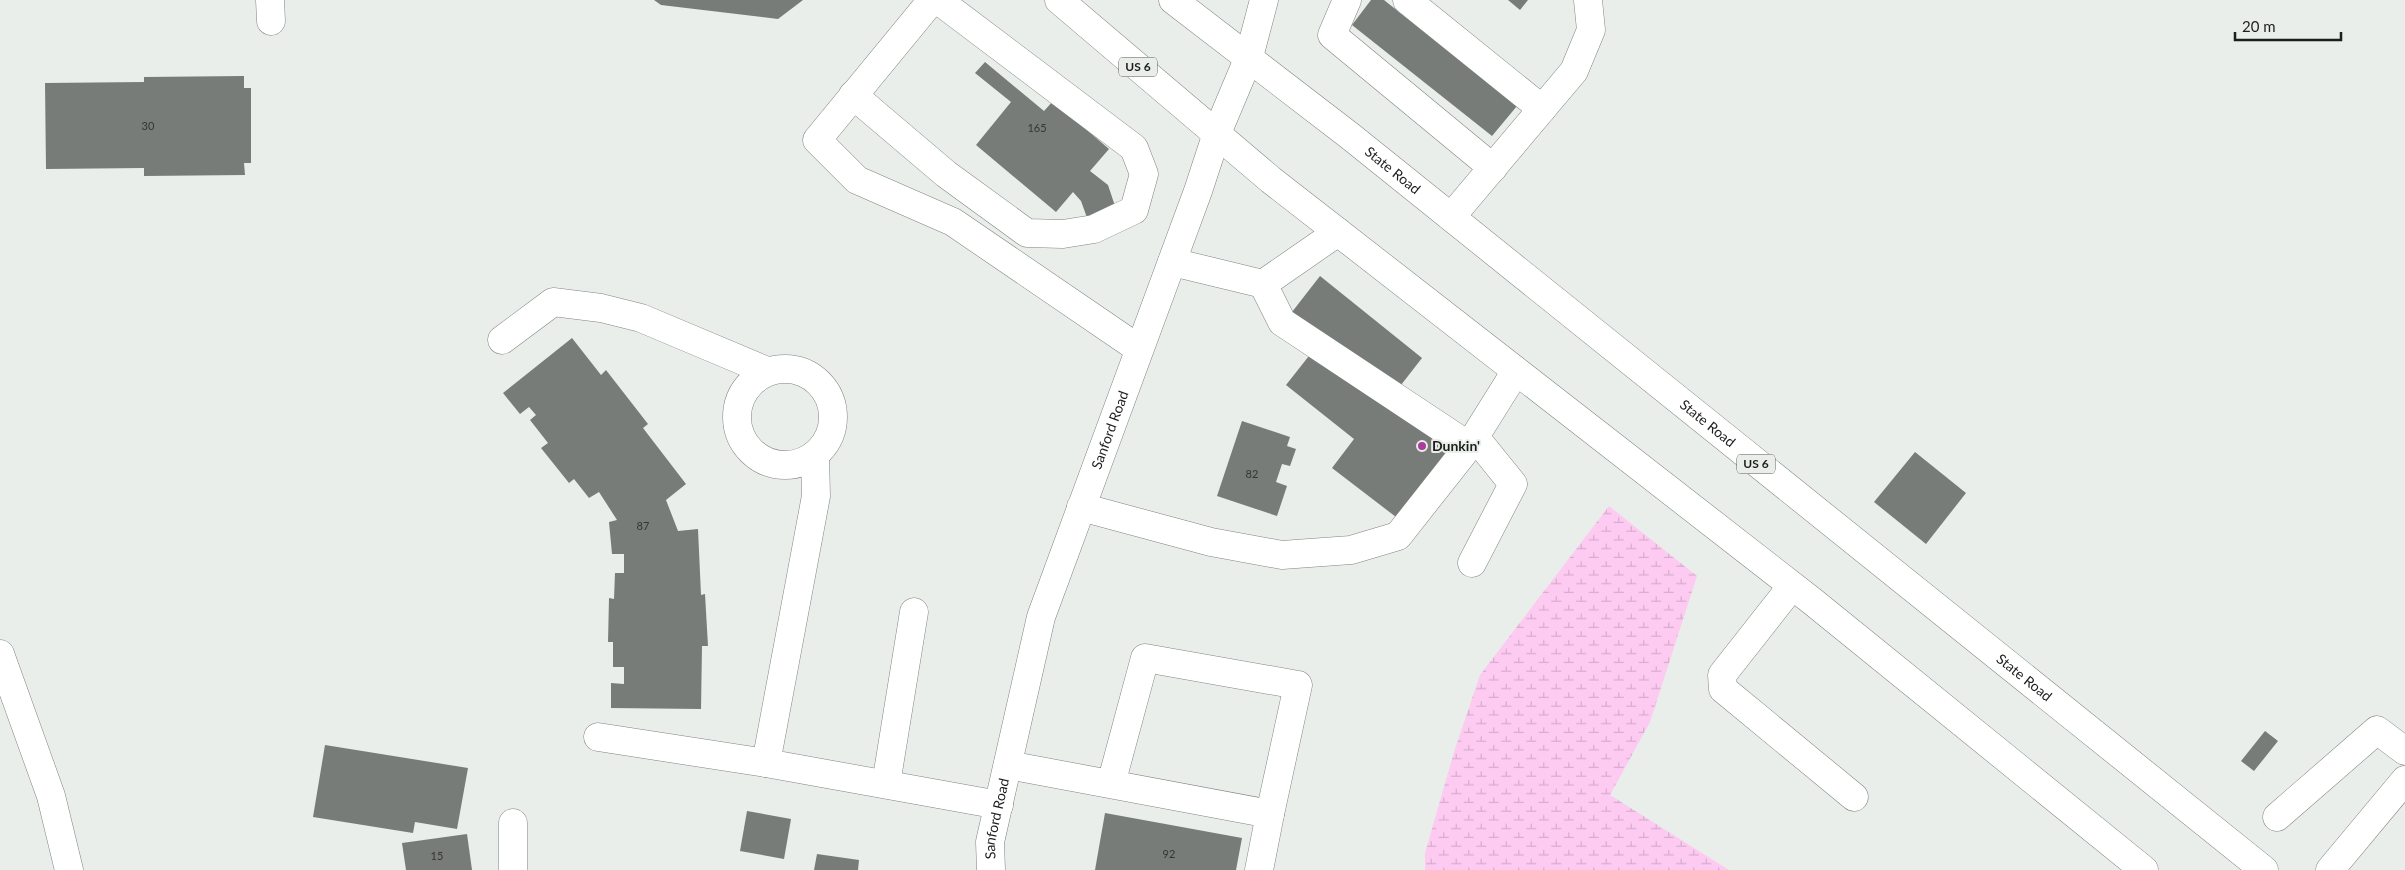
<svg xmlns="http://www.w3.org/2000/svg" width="2405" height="870" font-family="Lato,sans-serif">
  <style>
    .wetland { fill: url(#wetland-marsh) }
    .building { fill: #777c78 }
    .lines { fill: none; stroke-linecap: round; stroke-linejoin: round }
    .minor-casing { stroke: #808581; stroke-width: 29 }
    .major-casing { stroke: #808581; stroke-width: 29 }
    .minor { stroke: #fff; stroke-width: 28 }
    .major { stroke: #fff; stroke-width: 28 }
    .poi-dot { fill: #ac3d9a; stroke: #e9eeea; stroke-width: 2 }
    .labels { text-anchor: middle; stroke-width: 4; stroke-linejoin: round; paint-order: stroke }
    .number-label { font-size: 11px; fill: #343634 }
    .shield { fill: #e9eeea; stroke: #5a5d5a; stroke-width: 1 }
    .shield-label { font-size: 12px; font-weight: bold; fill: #1d1f1d }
    .street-label { font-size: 14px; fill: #1d1f1d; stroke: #e9eeea }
    .poi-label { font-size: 14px; font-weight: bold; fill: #1d1f1d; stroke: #e9eeea; text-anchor: start }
  </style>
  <defs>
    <pattern id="wetland-marsh" width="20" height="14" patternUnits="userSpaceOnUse" patternTransform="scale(1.25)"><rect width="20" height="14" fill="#fdcaf1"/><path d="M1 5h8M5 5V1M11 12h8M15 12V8" fill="none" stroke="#d8adce"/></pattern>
  </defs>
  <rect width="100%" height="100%" fill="#e9eeea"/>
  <path class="wetland" d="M1609,506L1697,576L1650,722L1610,795L1729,870H1425V853L1454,752L1480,675Z"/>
  <g class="building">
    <path d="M654,0H803L778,19L661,5Z"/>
    <path d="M1371,0H1384L1517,106L1492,136L1352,25Z"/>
    <path d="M1508,0H1528L1520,10Z"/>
    <path d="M985,62L1044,111L1053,101L1109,149L1090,171L1108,185L1117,212L1090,226L1081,201L1073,192L1056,212L976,145L1011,102L975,73Z"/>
    <path d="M244,76V88H251V163H244L245,175L144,176V168L46,169L45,83L144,82V77Z"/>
    <path d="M1320,276L1422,358L1394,394L1292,312Z"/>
    <path d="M572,338L601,375L606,370L648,424L643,428L686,484L666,500L678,531L698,529L701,595L705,594L708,646H702L701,709L611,708V683L624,684V667H613V642H608L609,598L614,599L615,573H624V554H612L609,522L617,520L599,492L589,498L574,479L569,483L541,448L548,443L530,420L536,415L529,407L520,414L503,393Z"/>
    <path d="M1316,347L1448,450L1396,517L1332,468L1354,439L1286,385Z"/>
    <path d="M1242,421L1290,437L1287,446L1296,449L1290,466L1282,464L1276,482L1287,486L1277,516L1217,496Z"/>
    <path d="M1915,452L1966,493L1926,544L1874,502Z"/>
    <path d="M2265,731L2278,741L2254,771L2241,761Z"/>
    <path d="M325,745L468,768L457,829L415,822L413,833L313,817Z"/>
    <path d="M747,811L791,819L784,859L740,851Z"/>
    <path d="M1105,813L1242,838L1236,870H1095Z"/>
    <path d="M467,834L472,870H406L402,843Z"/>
    <path d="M817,854L859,860L858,870H814Z"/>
  </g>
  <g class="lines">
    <g class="minor-casing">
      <g id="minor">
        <path d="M270,0L271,21"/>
        <path d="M932,0L817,140L857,180L953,222L1139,349"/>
        <path d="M1347,0L1332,35L1493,168"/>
        <path d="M1407,0L1542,109L1451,217"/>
        <path d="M853,95L946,174L1027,233L1063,234L1094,229L1134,210L1144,174L1134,148L938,0"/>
        <path d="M1542,109L1574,71L1591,30L1588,0"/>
        <path d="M1172,262L1263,284L1338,232"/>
        <path d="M1263,284L1282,322L1469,446L1516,371"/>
        <path d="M502,340L553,302L601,308L641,318L767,371"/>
        <circle cx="785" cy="417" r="48"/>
        <path d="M815,455L816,496L766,763L999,805"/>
        <path d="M1081,507L1211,542L1282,555L1351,550L1398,536L1469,446"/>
        <path d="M1472,563L1513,484L1475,437"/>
        <path d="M1792,586L1722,675L1723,689L1854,797"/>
        <path d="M0,654L51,796L69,870"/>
        <path d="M598,737L766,763"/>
        <path d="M1008,765L1270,814L1298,685L1145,658L1111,784"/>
        <path d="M886,784L914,612"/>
        <path d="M2277,817L2377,730L2405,751"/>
        <path d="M513,823V870"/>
        <path id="s1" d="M991,870L990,842L1041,617L1198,191L1217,133L1249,57L1264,0"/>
        <path d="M1259,870L1270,814"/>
        <path d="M2330,870L2405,780"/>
      </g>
    </g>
    <g class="major-casing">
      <g id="major">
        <path d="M1059,0L1271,180L1812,601L2144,870"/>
        <path id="s2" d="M1173,0L1350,136L2264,870"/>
      </g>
    </g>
    <use href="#minor" class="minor"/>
    <use href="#major" class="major"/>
  </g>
  <circle class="poi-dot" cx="1422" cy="446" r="5"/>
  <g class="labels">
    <g class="number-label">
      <text x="148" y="130">30</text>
      <text x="1037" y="132">165</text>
      <text x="1252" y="478">82</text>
      <text x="643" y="530">87</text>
      <text x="1169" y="858">92</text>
      <text x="437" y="860">15</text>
    </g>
    <g class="shield">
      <rect x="1119" y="57.5" width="38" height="19" rx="4"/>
      <rect x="1737" y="454.5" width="38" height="19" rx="4"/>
    </g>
    <g class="shield-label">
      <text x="1138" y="71">US 6</text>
      <text x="1756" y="468">US 6</text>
    </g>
    <g class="street-label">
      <text dy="5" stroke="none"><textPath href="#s2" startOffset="278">State Road</textPath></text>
      <text dy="5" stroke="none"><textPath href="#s2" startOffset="682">State Road</textPath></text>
      <text dy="5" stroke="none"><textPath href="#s1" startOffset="458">Sanford Road</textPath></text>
      <text dy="5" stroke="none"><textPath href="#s2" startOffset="1088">State Road</textPath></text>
      <text dy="5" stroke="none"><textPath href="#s1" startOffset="52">Sanford Road</textPath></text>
    </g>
    <g class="poi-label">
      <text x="1432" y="451">Dunkin'</text>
    </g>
  </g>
  <path d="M2235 32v8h106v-8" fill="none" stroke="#1d1f1d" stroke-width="2.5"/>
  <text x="2242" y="32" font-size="15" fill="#1d1f1d" stroke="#e9eeea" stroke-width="4" paint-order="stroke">20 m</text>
</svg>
